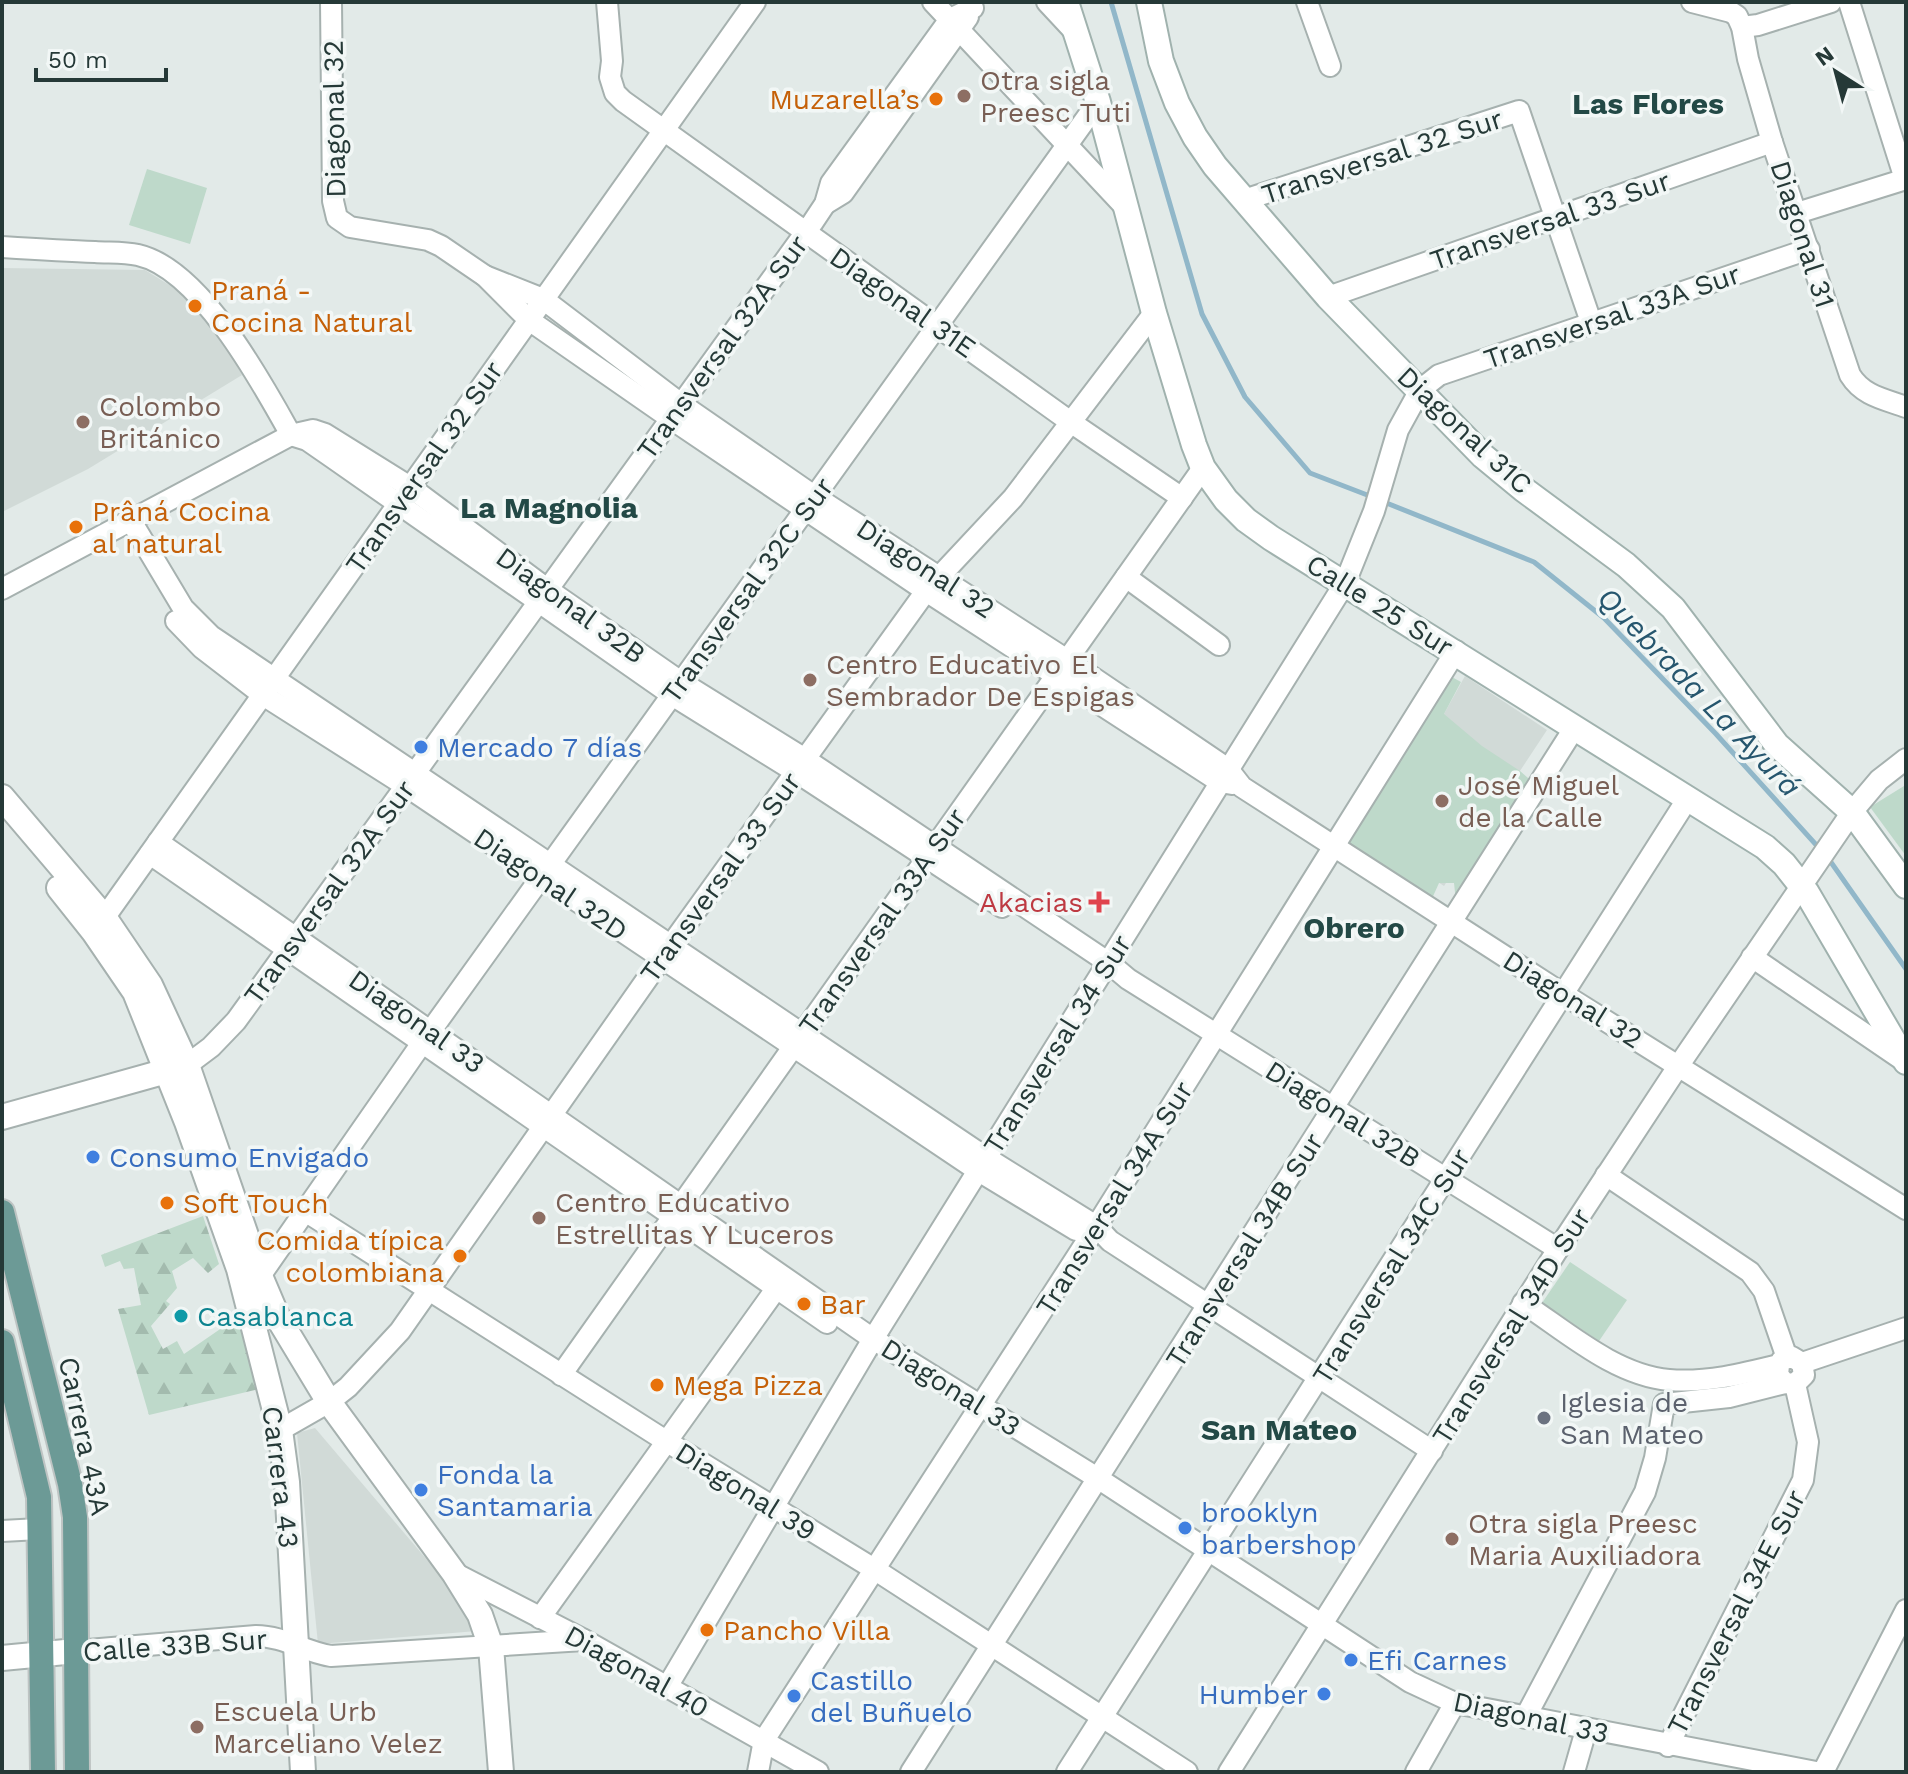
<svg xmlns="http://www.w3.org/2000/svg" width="1908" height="1774" font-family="'Work Sans',sans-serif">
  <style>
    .built { fill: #d1dad7 }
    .grass { fill: #bed9ca }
    .forest { fill: url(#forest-firs) }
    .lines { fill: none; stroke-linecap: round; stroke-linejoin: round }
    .stream { stroke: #91b7c9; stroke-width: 5 }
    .minor-casing { stroke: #a6b1af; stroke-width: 24 }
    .tertiary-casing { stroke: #a6b1af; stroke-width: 28 }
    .secondary-casing { stroke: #a0b2ae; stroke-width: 28 }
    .primary-casing { stroke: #bec4c3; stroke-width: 28 }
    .minor { stroke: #fff; stroke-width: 20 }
    .tertiary { stroke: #fff; stroke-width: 24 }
    .secondary { stroke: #fff; stroke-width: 24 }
    .primary { stroke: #6c9a96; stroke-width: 24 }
    .education-dot { fill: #8d6e63; stroke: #f2f7f6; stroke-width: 3 }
    .food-dot { fill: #e8710a; stroke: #f2f7f6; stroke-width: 3 }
    .shop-dot { fill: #3f7fe0; stroke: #f2f7f6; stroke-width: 3 }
    .health-dot { fill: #e0444e; stroke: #f2f7f6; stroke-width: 3 }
    .culture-dot { fill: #0f9aa8; stroke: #f2f7f6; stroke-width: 3 }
    .worship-dot { fill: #6b7280; stroke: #f2f7f6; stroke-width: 3 }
    .labels { text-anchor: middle; stroke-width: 7; stroke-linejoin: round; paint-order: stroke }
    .education-label { font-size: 28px; fill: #785e54; stroke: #f2f7f6; text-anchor: start }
    .food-label { font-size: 28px; fill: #c56008; stroke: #f2f7f6; text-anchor: start }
    .street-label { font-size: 28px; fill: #253937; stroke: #f2f7f6 }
    .shop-label { font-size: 28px; fill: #366cbe; stroke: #f2f7f6; text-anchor: start }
    .health-label { font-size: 28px; fill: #be3a42; stroke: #f2f7f6; text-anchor: end }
    .culture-label { font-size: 28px; fill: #0d838f; stroke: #f2f7f6; text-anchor: start }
    .worship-label { font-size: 28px; fill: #5b616d; stroke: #f2f7f6; text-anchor: start }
    .neighbourhood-label { font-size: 30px; font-weight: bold; fill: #234946; stroke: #f2f7f6 }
    .water-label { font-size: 30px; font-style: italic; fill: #26566e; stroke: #f2f7f6 }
  </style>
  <defs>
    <pattern id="forest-firs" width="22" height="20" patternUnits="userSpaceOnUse" patternTransform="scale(2)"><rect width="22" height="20" fill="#bed9ca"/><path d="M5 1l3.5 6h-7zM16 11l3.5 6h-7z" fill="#a3bbae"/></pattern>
  </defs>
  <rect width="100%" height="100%" fill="#e2eae8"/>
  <g class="built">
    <path d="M2,268L145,270L205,307L242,375L88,469L2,512Z"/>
    <path d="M1465,676L1547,730L1444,886L1362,832L1444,714Z"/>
    <path d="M315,1428L456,1594L477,1631L318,1644L297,1433Z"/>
  </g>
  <g class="grass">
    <path d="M147,169L207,188L190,244L129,225Z"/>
    <path d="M1450,676L1461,682L1444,714L1482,746L1520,771L1535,784L1456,902L1454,883H1439L1430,903L1343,846Z"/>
    <path d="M1904,786L1906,788V856L1870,807Z"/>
    <path d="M1570,1262L1627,1300L1599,1341L1542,1303Z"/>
  </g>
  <path class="forest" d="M203,1216L219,1264L208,1273L193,1258L172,1271L177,1288L166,1301L170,1304L151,1326L163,1349L177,1341L184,1354L242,1314L259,1389L149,1415L118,1309L141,1305L134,1268L124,1269L120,1261L105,1267L101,1255Z"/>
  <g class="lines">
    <g class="stream">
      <path d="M1111,2L1202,314L1245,397L1310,473L1375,498"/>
      <path d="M1384,502L1534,562L1604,618L1716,734L1819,848"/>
      <path d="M1828,858L1906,969"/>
    </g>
    <g class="minor-casing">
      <g id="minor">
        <path d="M331,2L333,201L337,218L350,227L428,240L441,246L485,276L529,320L670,418L926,591L1220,782L1232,784"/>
        <path d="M607,2L612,61L610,77L615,93L623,101L1072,423L1182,498"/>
        <path d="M933,2L1126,208"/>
        <path d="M1047,2L1074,31"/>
        <path d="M1307,2L1330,66"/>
        <path d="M1692,2L1731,12L1737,16L1742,27L1748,59L1772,142L1850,375C1863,396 1884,399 1906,407"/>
        <path d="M1849,2L1905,179"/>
        <path d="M1742,27L1758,25L1831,2"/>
        <path d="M1244,200L1519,111L1591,322"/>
        <path d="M825,204L843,193L968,17"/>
        <path d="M1797,213L1906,179"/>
        <path d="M2,247C33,249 64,251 95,252C108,253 124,252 138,255C200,269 261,381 291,435L307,440L333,458L672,695L796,772L1002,907"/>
        <path d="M485,276L543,299L681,404L814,496L1067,660L1228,769L1242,787L1563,994L1906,1209"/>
        <path d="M1328,297L1772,142"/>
        <path d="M131,521L183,608L211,636L985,1157L1096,1226L1110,1241L1432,1451"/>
        <path d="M1126,577L1219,645"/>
        <path d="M2,589L291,435L313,430L325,434L410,487L547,589L681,682L805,759L1109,963L1128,979L1558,1249"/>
        <path d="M176,621L202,648L263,695L406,786L977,1170L1076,1230"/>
        <path d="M158,842L873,1339L1099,1479L1410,1682L1455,1703L1816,1772"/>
        <path d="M150,854L827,1323"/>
        <path d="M97,928L755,2"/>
        <path d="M1752,957L1903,1060"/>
        <path d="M187,1065L211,1047L236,1021L813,222L825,204L831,183L950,19L973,8"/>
        <path d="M1606,1175L1750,1272L1764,1291L1787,1358"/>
        <path d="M305,1211L666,1441L874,1569L1187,1772"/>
        <path d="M260,1276L422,1043L1098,102"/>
        <path d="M1523,1303C1567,1332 1615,1375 1669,1380C1706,1383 1743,1374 1779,1365L1782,1360L1792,1357L1802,1363L1804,1375L1795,1384L1785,1383L1778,1375L1779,1365"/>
        <path d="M1802,1363L1906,1328"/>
        <path d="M561,1375L1203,468"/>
        <path d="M280,1430L329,1402L348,1387L400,1331L661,959L926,591L1013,498L1154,313"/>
        <path d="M2,1531L39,1529"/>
        <path d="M454,1573L584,1640L818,1772"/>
        <path d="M540,1618L776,1289"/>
        <path d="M76,1651L256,1636C284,1636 304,1652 331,1656L584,1640"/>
        <path d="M667,1687L873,1339L1345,583L1374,511L1398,430L1420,390L1439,375L1809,249"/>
        <path d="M1525,1718L1645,1492L1655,1458L1664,1404L1729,1397L1785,1383"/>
        <path d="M1668,1746L1803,1480L1808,1442L1795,1384"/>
        <path d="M758,1772L764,1740L1089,1238L1456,651"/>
        <path d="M911,1772L1575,727"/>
        <path d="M1067,1772L1688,798"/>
        <path d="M1229,1772L1558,1249L1679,1065L1852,812L1879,780L1906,759"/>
        <path d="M1416,1772L1455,1703"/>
        <path d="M1574,1772L1586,1730"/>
        <path d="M1823,1772L1906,1610"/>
      </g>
    </g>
    <g class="tertiary-casing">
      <g id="tertiary">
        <path d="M2,797L104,917L150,985L187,1065L260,1276L277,1316L329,1402L454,1573L480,1615L491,1647L501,1772"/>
        <path d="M59,888L94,932L135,992L187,1122L239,1269L280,1430L287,1482L303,1772"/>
        <path d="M2,1117L181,1067"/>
        <path d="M2,1658L76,1651"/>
      </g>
    </g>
    <g class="secondary-casing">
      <g id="secondary">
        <path d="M1066,2L1098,102L1154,313L1194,445L1203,468L1226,500L1246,520L1271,538L1765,847L1784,864L1807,893L1906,1062"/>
        <path d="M1149,2L1161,61L1177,103L1195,137L1215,166L1328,297L1483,456L1523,489L1626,565L1673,608L1777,745L1852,812L1906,886"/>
      </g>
    </g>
    <g class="primary-casing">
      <g id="primary">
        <path d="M2,1212L70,1484L75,1517L77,1772"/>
        <path d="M2,1342L39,1497L43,1772"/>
      </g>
    </g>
    <use href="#minor" class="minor"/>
    <use href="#tertiary" class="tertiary"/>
    <use href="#secondary" class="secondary"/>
    <use href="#primary" class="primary"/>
  </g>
  <g class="education-dot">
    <circle cx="964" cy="96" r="8"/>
    <circle cx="83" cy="422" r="8"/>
    <circle cx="810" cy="680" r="8"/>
    <circle cx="1442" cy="801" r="8"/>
    <circle cx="539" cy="1218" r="8"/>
    <circle cx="1452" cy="1539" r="8"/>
    <circle cx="197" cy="1727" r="8"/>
  </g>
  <g class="food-dot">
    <circle cx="936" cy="99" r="8"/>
    <circle cx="195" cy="306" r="8"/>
    <circle cx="76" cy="527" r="8"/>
    <circle cx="167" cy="1203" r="8"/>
    <circle cx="460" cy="1256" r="8"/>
    <circle cx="804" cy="1304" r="8"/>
    <circle cx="657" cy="1385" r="8"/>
    <circle cx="707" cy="1630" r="8"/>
  </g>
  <g class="shop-dot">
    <circle cx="421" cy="747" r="8"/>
    <circle cx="93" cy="1157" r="8"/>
    <circle cx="421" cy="1490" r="8"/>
    <circle cx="1185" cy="1528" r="8"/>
    <circle cx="1351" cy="1660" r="8"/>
    <circle cx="1324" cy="1694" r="8"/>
    <circle cx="794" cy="1696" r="8"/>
  </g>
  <path class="health-dot" d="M1095 890h8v8h8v8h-8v8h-8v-8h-8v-8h8z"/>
  <circle class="culture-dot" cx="181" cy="1316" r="8"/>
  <circle class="worship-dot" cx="1544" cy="1418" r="8"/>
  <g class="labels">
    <g class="education-label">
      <text x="980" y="90">Otra sigla<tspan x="980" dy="32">Preesc Tuti</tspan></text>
      <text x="99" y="416">Colombo<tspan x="99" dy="32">Británico</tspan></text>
      <text x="826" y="674">Centro Educativo El<tspan x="826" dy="32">Sembrador De Espigas</tspan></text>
      <text x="1458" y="795">José Miguel<tspan x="1458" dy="32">de la Calle</tspan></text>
      <text x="555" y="1212">Centro Educativo<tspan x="555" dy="32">Estrellitas Y Luceros</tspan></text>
      <text x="1468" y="1533">Otra sigla Preesc<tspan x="1468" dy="32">Maria Auxiliadora</tspan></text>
      <text x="213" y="1721">Escuela Urb<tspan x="213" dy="32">Marceliano Velez</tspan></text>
    </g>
    <g class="food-label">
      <text x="920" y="109" text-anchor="end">Muzarella’s</text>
      <text x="211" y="300">Praná -<tspan x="211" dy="32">Cocina Natural</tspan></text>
      <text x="92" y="521">Prâná Cocina<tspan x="92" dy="32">al natural</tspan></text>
      <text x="183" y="1213">Soft Touch</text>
      <text x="444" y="1250" text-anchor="end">Comida típica<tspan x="444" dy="32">colombiana</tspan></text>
      <text x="820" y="1314">Bar</text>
      <text x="673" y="1395">Mega Pizza</text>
      <text x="723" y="1640">Pancho Villa</text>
    </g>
    <g class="street-label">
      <text transform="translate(334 119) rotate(-91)" y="10">Diagonal 32</text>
      <text transform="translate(1382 156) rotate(-18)" y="10">Transversal 32 Sur</text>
      <text transform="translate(1550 220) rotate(-19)" y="10">Transversal 33 Sur</text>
      <text transform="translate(1803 234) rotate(72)" y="10">Diagonal 31</text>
      <text transform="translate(903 302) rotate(35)" y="10">Diagonal 31E</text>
      <text transform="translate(1612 316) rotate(-19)" y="10">Transversal 33A Sur</text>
      <text transform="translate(722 347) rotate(-54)" y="10">Transversal 32A Sur</text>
      <text transform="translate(1465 430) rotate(43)" y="10">Diagonal 31C</text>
      <text transform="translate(424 467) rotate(-55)" y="10">Transversal 32 Sur</text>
      <text transform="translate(926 568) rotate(33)" y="10">Diagonal 32</text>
      <text transform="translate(747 590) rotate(-54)" y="10">Transversal 32C Sur</text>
      <text transform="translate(571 605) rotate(36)" y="10">Diagonal 32B</text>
      <text transform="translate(1380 605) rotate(32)" y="10">Calle 25 Sur</text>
      <text transform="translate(720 877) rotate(-54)" y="10">Transversal 33 Sur</text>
      <text transform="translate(551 884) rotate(34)" y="10">Diagonal 32D</text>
      <text transform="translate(329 892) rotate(-54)" y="10">Transversal 32A Sur</text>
      <text transform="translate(882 921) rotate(-55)" y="10">Transversal 33A Sur</text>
      <text transform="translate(1573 999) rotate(32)" y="10">Diagonal 32</text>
      <text transform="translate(417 1021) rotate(35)" y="10">Diagonal 33</text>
      <text transform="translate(1057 1044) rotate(-58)" y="10">Transversal 34 Sur</text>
      <text transform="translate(1343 1114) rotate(32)" y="10">Diagonal 32B</text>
      <text transform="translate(1114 1198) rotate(-58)" y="10">Transversal 34A Sur</text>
      <text transform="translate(1244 1250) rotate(-58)" y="10">Transversal 34B Sur</text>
      <text transform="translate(1391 1266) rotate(-58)" y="10">Transversal 34C Sur</text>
      <text transform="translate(1511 1326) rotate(-58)" y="10">Transversal 34D Sur</text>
      <text transform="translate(951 1387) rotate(32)" y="10">Diagonal 33</text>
      <text transform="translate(85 1436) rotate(78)" y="10">Carrera 43A</text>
      <text transform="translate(281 1477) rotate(83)" y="10">Carrera 43</text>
      <text transform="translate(746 1491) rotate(32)" y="10">Diagonal 39</text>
      <text transform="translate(1736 1612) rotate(-63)" y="10">Transversal 34E Sur</text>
      <text transform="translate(175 1645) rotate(-4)" y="10">Calle 33B Sur</text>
      <text transform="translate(637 1671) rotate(29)" y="10">Diagonal 40</text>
      <text transform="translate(1531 1717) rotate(12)" y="10">Diagonal 33</text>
    </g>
    <g class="shop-label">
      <text x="437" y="757">Mercado 7 días</text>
      <text x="109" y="1167">Consumo Envigado</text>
      <text x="437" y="1484">Fonda la<tspan x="437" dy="32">Santamaria</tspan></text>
      <text x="1201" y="1522">brooklyn<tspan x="1201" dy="32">barbershop</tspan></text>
      <text x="1367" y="1670">Efi Carnes</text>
      <text x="810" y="1690">Castillo<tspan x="810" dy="32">del Buñuelo</tspan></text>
      <text x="1308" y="1704" text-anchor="end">Humber</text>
    </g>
    <g class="health-label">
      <text x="1083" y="912">Akacias</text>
    </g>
    <g class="culture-label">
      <text x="197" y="1326">Casablanca</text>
    </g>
    <g class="worship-label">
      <text x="1560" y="1412">Iglesia de<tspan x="1560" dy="32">San Mateo</tspan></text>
    </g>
    <g class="neighbourhood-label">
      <text x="1648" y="114">Las Flores</text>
      <text x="549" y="518">La Magnolia</text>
      <text x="1354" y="938">Obrero</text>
      <text x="1279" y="1440">San Mateo</text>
    </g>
    <g class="water-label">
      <text transform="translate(1699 692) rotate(46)" y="10">Quebrada La Ayurá</text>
    </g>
  </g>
  <rect width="1908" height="1774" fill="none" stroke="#253937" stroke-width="8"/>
  <g transform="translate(1836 72) rotate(324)" stroke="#f2f7f6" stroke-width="6" paint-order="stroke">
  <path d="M0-6L14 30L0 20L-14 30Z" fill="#253937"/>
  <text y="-12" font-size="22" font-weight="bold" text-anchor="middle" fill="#253937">N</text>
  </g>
  <path d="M36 68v12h130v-12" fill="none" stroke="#253937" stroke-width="4"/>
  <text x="48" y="68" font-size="24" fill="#253937" stroke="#f2f7f6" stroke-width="6" paint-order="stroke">50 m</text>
</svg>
